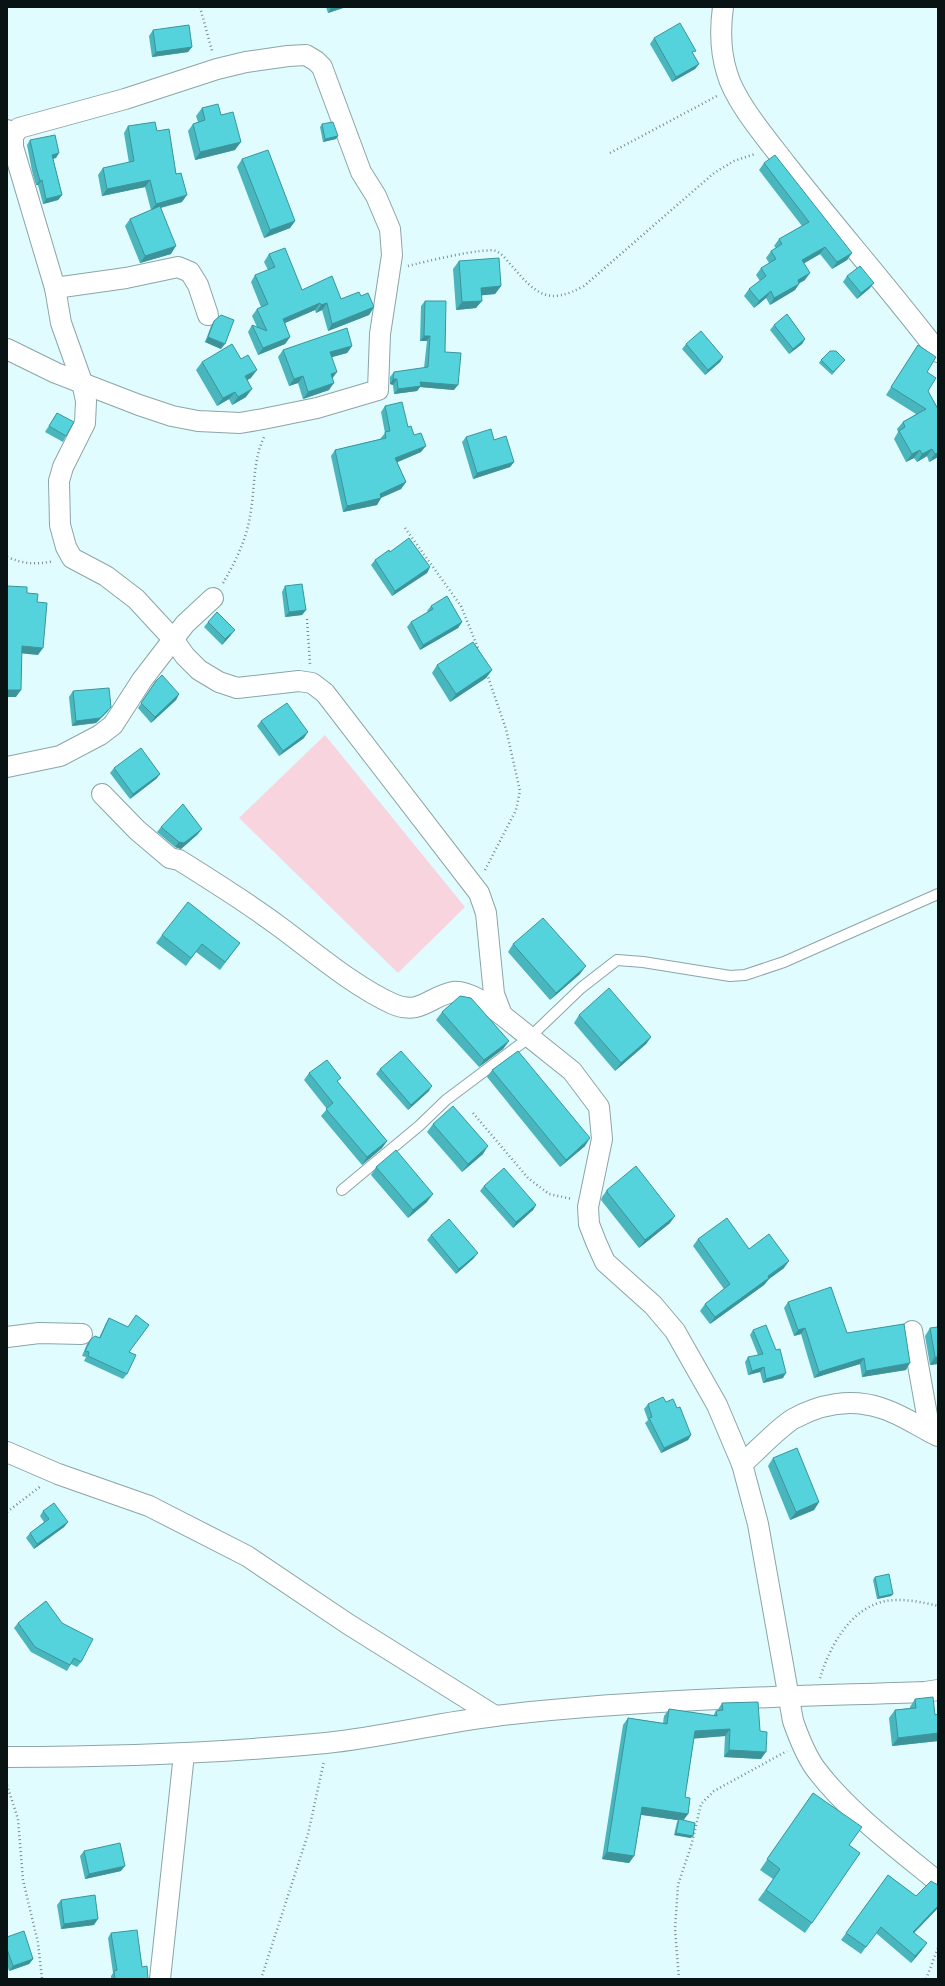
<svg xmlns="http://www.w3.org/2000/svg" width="945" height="1986" font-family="'PT Sans Narrow',sans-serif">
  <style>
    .green { fill: #f7d4de }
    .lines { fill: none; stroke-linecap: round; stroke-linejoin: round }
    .service-casing { stroke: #8ca5a6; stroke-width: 12 }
    .minor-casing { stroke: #8ca5a6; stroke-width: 22 }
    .path { stroke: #798b8d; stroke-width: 2.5; stroke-dasharray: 1 3; stroke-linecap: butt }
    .service { stroke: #fff; stroke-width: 10 }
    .minor { stroke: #fff; stroke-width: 20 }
    .wall { fill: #49b5bd }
    .shaded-wall { fill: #3c949a }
    .building { fill: #55d3dc; stroke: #3c949a }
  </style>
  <rect width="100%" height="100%" fill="#e1fcfe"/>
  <path class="green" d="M325,735L465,907L398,973L239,818Z"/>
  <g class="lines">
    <g class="service-casing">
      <path id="service" d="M342,1190L419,1126L446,1100L530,1037L581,988L617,960L643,962L730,976L745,975L784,962L938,894"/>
    </g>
    <g class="minor-casing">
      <g id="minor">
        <path d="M723,7C720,29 720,51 727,73C735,102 767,139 786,164C836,228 889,288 938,352"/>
        <path d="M7,130L13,136V147L55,288L61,323L82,382L86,401L85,423L63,467L59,481L60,525L66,547L72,558L106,576L136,599L173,639L185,656L199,670L219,682L237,688L299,681L312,683L325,693L479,893L486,913L494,994L502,1015L572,1071L599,1107L602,1139L588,1207L589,1224L596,1242L605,1262L653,1305L675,1331L717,1405L742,1464L758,1524L793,1721C799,1738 805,1754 815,1768C846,1810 898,1849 938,1882"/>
        <path d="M55,288L126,278L178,267L190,272L198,285L208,315"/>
        <path d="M7,349L56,373L139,405L172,416L198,421L240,423L263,419L317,408L378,390L380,334L392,255L390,229L376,196L361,172L322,67L316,61L306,55L288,56L246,62L217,69L125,99L19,128L13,136"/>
        <path d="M7,767L60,756L100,735L113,725L142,680L185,624L213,598"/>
        <path d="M102,794L137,830L170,858L179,860C214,882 248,903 280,927C315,953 355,987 393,1004C420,1016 430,996 453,992C468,990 490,1006 502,1015"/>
        <path d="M912,1331L930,1432"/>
        <path d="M7,1337L39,1333L82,1334"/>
        <path d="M7,1452L58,1474L149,1506L247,1556L348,1624L495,1716"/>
        <path d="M742,1464C757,1451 777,1429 793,1419C820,1404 851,1398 881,1408C901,1414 919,1427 938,1436"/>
        <path d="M7,1757C113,1757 220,1753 326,1743C383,1737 438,1723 495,1716C637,1699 782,1697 925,1692L938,1690"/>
        <path d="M160,1979L184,1754"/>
      </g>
    </g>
    <g class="path">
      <path d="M200,7L212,51"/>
      <path d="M610,153L717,96"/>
      <path d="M408,266C423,262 485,247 496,251C503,254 507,261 512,266C536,294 548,306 584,286L714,173L734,161L755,154"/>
      <path d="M405,528L461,606L478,648"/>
      <path d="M7,557C24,564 36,565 54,561"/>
      <path d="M223,583C236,561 248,536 251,510C255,486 253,460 264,437"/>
      <path d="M307,619L310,664"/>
      <path d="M485,870L516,810L520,791L506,729L487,674"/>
      <path d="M473,1113L528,1178L549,1194L572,1199"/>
      <path d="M7,1512L41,1486"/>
      <path d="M820,1678C830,1646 850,1608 886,1601C901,1598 923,1602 938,1606"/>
      <path d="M7,1785L18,1819L23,1880L38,1943L42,1979"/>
      <path d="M261,1979L308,1834L324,1761"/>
      <path d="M679,1979L675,1929L678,1885L692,1843L701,1804L714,1791L787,1751"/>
      <path d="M926,1979L938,1948"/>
    </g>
    <use href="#service" class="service"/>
    <use href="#minor" class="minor"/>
  </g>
  <g class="wall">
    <path d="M326,7H346L328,13Z"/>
    <path d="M153,30L192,47L188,52L152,57L149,36Z"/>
    <path d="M654,38L693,54L699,64L695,69L672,82L650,44Z"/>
    <path d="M202,108L221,115L235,150L195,160L188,131L193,124L198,122L196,116Z"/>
    <path d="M322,124L338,136L336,139L323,142L320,127Z"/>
    <path d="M128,126L157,131L176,174L182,202L161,208L171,254L140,263L125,226L130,219L151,210L145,187L102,196L98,175L103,168L129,163L124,133Z"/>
    <path d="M30,140L56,158L53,159L62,195L58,200L43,204L38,185H36L32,171L27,145Z"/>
    <path d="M242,159L295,221L290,228L264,238L237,167Z"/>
    <path d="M764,163L852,253L847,260L832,269L820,254L804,263L805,280L799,283L795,290L770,305L766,298L754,308L744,296L749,289L760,281L756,275L761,268L769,263L766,258L771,251L776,248L774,246L779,239L802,226L759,170Z"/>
    <path d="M269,254L302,290L341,299L361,296L374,307L369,315L328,331L322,310L316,313L315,310L285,323L290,337L285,344L258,355L248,332L252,325L257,327L252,316L257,309L261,307L251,282L255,275L268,270L264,262Z"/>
    <path d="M459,261L501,286L495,294L482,295L476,308L456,310L453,269Z"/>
    <path d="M847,276L870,288L857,299L843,282Z"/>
    <path d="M425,301L445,352L454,390L420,387L417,391L394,394L393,385L390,384V377L394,372L424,368L427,341H420L421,306Z"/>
    <path d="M214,321L221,349L205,342L211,326Z"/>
    <path d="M774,325L805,339L802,344L789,354L770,330Z"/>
    <path d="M686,344L723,357L720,362L705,375L682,349Z"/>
    <path d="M918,345L927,372L928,391L938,409V457L929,462L927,456L917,462L914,458L906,462L894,439L898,432L897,429L903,422L916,414L886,395Z"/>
    <path d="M352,346L347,353L332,357V378L329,390L303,399L298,383L289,386L278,357L283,350Z"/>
    <path d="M821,360H845L832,375L819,363Z"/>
    <path d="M202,362L251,378L247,380L246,397L232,405L229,399L217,406L196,370Z"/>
    <path d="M385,406L408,427L414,435L421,452L397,462L406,482L401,489L381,498L377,505L343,512L331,456L335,450L380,439L385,433L381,412Z"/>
    <path d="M57,413L66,436L63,442L45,432Z"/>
    <path d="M466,437L494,440L514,462L510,467L473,479L462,442Z"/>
    <path d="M390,552L430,567L427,573L392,596L371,565L375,560Z"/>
    <path d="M285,586L306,610L302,615L285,617L282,592Z"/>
    <path d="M431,606L462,622L458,628L420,650L407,627L411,622L428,612L427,611Z"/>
    <path d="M208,622L231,635L222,645L204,627Z"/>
    <path d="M437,665L492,670L486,678L450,702L432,673Z"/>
    <path d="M156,681L179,694L176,700L151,723L138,708Z"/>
    <path d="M73,691L111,707L107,712L96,723L72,726L69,697Z"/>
    <path d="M261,721L304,738L279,756L257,726Z"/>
    <path d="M114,768L160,774L156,779L130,799L110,773Z"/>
    <path d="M161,827L198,834L181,849L175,847L157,832Z"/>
    <path d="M162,935L240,943L220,970L196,952L186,966L156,943Z"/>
    <path d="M513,944L580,974L550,1000L508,952Z"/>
    <path d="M442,1012L509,1041L503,1049L479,1067L436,1020Z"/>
    <path d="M579,1015L651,1037L646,1044L615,1071L574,1023Z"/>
    <path d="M380,1069L429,1091L408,1110L376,1074Z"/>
    <path d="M492,1070L585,1146L560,1167L487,1077Z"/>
    <path d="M309,1073L338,1082L387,1141L382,1148L362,1165L321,1116L327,1109L304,1080Z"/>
    <path d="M433,1124L483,1154L462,1172L427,1132Z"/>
    <path d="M376,1167L427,1202L408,1218L371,1175Z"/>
    <path d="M484,1186L536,1205L533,1210L513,1228L480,1191Z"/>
    <path d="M607,1190L670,1223L639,1248L601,1200L602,1197Z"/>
    <path d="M431,1235L474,1258L456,1274L427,1240Z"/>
    <path d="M698,1239L749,1249L784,1268L769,1279L764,1285L710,1324L700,1311L705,1304L724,1289L693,1246Z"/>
    <path d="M788,1302L847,1333L906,1370L862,1377L860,1364L814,1378L801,1334L794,1336L784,1308Z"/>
    <path d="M109,1318L129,1352L127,1374L123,1379L84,1361L86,1357L82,1356L87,1344L91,1339L99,1338L106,1323Z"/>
    <path d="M930,1328L938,1364L930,1365L925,1336Z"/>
    <path d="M753,1330L783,1378L763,1383L760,1372L748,1375L745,1362L748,1357L758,1355L750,1335Z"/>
    <path d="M666,1402L677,1408L691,1435L688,1440L661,1453L645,1423L648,1420L644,1409L648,1404Z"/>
    <path d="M773,1458L819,1502L814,1510L790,1520L768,1466Z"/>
    <path d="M43,1511L68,1522L64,1527L34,1549L26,1538L30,1533L44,1522L40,1516Z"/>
    <path d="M875,1577L893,1594L891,1596L877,1599L873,1580Z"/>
    <path d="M18,1623L81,1662L77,1667L71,1664L67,1671L31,1652L14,1628Z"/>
    <path d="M915,1699L935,1715L938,1714V1741L892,1746L889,1718L895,1710L910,1708V1707Z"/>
    <path d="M722,1703L761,1759L724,1757L725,1736L694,1738L685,1797L688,1814L683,1820L691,1838L674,1835L677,1822L678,1820L641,1815L634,1856L629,1863L602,1859L623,1725L628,1718L663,1723L664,1716L669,1709L713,1716L716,1711H717Z"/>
    <path d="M813,1793L849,1845L860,1853L805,1933L758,1900L773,1879L760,1870Z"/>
    <path d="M84,1851L121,1871L85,1879L80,1856Z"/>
    <path d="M888,1875L916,1896L938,1885V1908L914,1933L922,1950L911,1963L876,1933L861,1954L841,1940Z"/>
    <path d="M61,1900L94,1925L61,1929L57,1905Z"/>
    <path d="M111,1933L148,1979H111V1976L113,1973L108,1938Z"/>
    <path d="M7,1937L33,1959L29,1964L9,1971L7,1965Z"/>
  </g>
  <g class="shaded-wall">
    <path d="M334,7H346L328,13L331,8Z"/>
    <path d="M192,47L188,52L152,57L156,52Z"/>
    <path d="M699,64L695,69L672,82L676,77Z"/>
    <path d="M338,136L336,139L323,142L325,139Z"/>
    <path d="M241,142L235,150L195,160L200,152Z"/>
    <path d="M59,153L56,158L49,159L52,155Z"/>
    <path d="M42,180L38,185H36L40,181Z"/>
    <path d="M150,180L145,187L102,196L107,189Z"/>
    <path d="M62,195L58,200L43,204L46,199Z"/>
    <path d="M187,195L182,202L151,210L156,204Z"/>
    <path d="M295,221L290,228L264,238L270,230Z"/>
    <path d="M176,246L171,254L140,263L145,256Z"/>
    <path d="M825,247L820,254L798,267L802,260Z"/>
    <path d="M852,253L847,260L832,269L837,262Z"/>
    <path d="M810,273L805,280L793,287L798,280Z"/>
    <path d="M874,283L870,288L857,299L861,293Z"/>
    <path d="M799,284L795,290L770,305L774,298Z"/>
    <path d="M501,286L495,294L476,296L481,288Z"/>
    <path d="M771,291L766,298L754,308L759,301Z"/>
    <path d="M482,301L476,308L456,310L462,302Z"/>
    <path d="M320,303L315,310L278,326L283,319Z"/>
    <path d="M327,303L322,310L316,313L321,305Z"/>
    <path d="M374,307L369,315L328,331L332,324Z"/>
    <path d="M424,336H430L427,341H420Z"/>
    <path d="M208,337L225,344L221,349L205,342Z"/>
    <path d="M290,337L285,344L258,355L263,348Z"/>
    <path d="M805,339L802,344L789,354L793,349Z"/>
    <path d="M352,346L347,353L325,359L330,352Z"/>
    <path d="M723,357L720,362L705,375L708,370Z"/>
    <path d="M257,370L251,378L239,384L245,376Z"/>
    <path d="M337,372L332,379L331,374Z"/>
    <path d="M303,376L298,383L289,386L294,379Z"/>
    <path d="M393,379H397L393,385L390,384Z"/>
    <path d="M420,382L458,385L454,390L420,387L417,391L394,394L398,389Z"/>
    <path d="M334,383L329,390L303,399L308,392Z"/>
    <path d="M252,389L246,397L232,405L238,397Z"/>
    <path d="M235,392L229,399L217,406L223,398Z"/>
    <path d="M426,446L421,452L391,465L395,458Z"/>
    <path d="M932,449L927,456L917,462L922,454Z"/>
    <path d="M920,450L914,458L906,462L912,454Z"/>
    <path d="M938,453V457L929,462L935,454Z"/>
    <path d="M514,462L510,467L473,479L477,473Z"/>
    <path d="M406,482L401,489L378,499L381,498L377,505L343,512L347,506L380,494Z"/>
    <path d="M430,567L427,573L392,596L395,591Z"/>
    <path d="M306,610L302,615L285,617L289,612Z"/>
    <path d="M462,622L458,628L420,650L423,645Z"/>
    <path d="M235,630L231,635L222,645L225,639Z"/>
    <path d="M22,646L43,648L38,655L17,653Z"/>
    <path d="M492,670L486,678L450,702L456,694Z"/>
    <path d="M7,690H21L16,697H7Z"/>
    <path d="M179,694L176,700L151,723L155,717Z"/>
    <path d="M111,707L107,712L96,723L72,726L76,721Z"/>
    <path d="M308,732L304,738L279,756L283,751Z"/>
    <path d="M160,774L156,779L130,799L133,794Z"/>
    <path d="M202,829L198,834L181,849L175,847L179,842Z"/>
    <path d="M586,966L580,974L550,1000L556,993Z"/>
    <path d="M651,1037L646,1044L615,1071L621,1063Z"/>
    <path d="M509,1041L503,1049L479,1067L484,1060Z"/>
    <path d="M432,1086L429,1091L408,1110L411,1105Z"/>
    <path d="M590,1138L585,1146L560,1167L566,1160Z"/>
    <path d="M387,1141L382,1148L362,1165L367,1157Z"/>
    <path d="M488,1146L483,1154L462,1172L468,1164Z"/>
    <path d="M433,1194L427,1202L408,1218L413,1210Z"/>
    <path d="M536,1205L533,1210L513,1228L516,1222Z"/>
    <path d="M675,1216L670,1223L639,1248L645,1240Z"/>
    <path d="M478,1253L474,1258L456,1274L459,1269Z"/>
    <path d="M789,1261L784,1268L769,1279L764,1285L710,1324L715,1317Z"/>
    <path d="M805,1328L801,1334L794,1336L798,1330Z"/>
    <path d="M935,1357H938V1364L930,1365Z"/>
    <path d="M864,1358L860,1364L814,1378L819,1372Z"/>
    <path d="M910,1363L906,1370L862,1377L866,1371Z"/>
    <path d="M764,1367L760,1372L748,1375L752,1371Z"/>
    <path d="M786,1373L783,1378L763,1383L766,1379Z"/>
    <path d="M691,1435L688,1440L661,1453L664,1448Z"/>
    <path d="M819,1502L814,1510L790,1520L796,1512Z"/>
    <path d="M68,1522L64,1527L34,1549L37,1544Z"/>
    <path d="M893,1594L891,1596L877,1599L879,1597Z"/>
    <path d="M730,1729L725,1736L690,1739L695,1731Z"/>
    <path d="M938,1733V1741L892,1746L898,1738Z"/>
    <path d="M729,1750L766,1752L761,1759L724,1757Z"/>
    <path d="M642,1807L688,1814L683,1821L637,1814Z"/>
    <path d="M676,1833L693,1836L691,1838L674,1835Z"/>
    <path d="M607,1852L634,1856L629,1863L602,1859Z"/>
    <path d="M125,1866L121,1871L85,1879L89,1874Z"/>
    <path d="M938,1906V1908L909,1938L913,1932Z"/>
    <path d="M98,1919L94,1925L61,1929L64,1924Z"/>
    <path d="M927,1943L922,1950L911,1963L915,1956Z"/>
    <path d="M33,1959L29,1964L9,1971L13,1966Z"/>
  </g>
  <g class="building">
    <path d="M680,23L696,51L692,52L699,64L676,77L654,38Z"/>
    <path d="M189,25L192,47L156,52L153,30Z"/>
    <path d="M218,104L221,115L233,112L241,142L200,152L193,124L205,120L202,108Z"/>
    <path d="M155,122L157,131L169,129L176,174L181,173L187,195L156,204L150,180L107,189L103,168L134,161L128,126Z"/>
    <path d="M333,122L338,136L325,139L322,124Z"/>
    <path d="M55,135L59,153L52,155L62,195L46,199L42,180L40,181L36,167L30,140Z"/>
    <path d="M268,150L295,221L270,230L242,159Z"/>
    <path d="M775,155L852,253L837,262L825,247L802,260L810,273L798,280L799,284L774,298L771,291L759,301L749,289L766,276L761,268L776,259L771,251L782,244L779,239L809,222L764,163Z"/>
    <path d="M160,206L176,246L145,256L130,219Z"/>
    <path d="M285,248L302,290L332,276L341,299L359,292L361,296L368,293L374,307L332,324L327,303L321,305L320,303L283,319L290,337L263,348L252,325L267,331L257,309L268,304L255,275L275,267L269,254Z"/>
    <path d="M499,258L501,286L481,288L482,301L462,302L459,261Z"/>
    <path d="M860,266L874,283L861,293L847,276Z"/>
    <path d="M425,301H446L445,352L461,353L458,385L420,382L421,386L398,389L397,379H393L394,372L428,367L430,336H424Z"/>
    <path d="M787,314L805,339L793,349L774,325Z"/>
    <path d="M221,315L234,320L225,344L208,337L214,321Z"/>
    <path d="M347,328L352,346L330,352L337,372L331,374L334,383L308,392L303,376L294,379L283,350Z"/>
    <path d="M701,331L723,357L708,370L686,344Z"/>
    <path d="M232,344L241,359L248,355L257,370L245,376L252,389L238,397L235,392L223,398L202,362Z"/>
    <path d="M918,345L936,357L927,372L936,378L928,391L938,409V453L935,454L932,449L922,454L920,450L912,454L899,431L905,427L903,422L926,409L891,387Z"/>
    <path d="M830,351H836L845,360L833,372L821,360Z"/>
    <path d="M402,402L408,427L411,426L414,435L421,433L426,446L395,458L406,482L380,494L381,498L347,506L335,450L386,438L385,432L390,431L385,406Z"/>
    <path d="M57,413L74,422L66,436L49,426Z"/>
    <path d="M491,429L494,440L506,436L514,462L477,473L466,437Z"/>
    <path d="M409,538L430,567L395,591L375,560L389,550L390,552Z"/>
    <path d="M302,584L306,610L289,612L285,586Z"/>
    <path d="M7,586L27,587V593L38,594L37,602L47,603L43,648L22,646L21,690H7Z"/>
    <path d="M447,596L462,622L423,645L411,622L433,609L431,606Z"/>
    <path d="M217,612L235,630L225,639L208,622Z"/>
    <path d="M473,642L492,670L456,694L437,665Z"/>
    <path d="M162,675L179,694L155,717L141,703L156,681Z"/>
    <path d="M109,688L111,707L100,718L76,721L73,691Z"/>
    <path d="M287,703L308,732L283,751L261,721Z"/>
    <path d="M141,748L160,774L133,794L114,768Z"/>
    <path d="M183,804L202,829L184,843L179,842L161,827Z"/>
    <path d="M188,902L240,943L225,962L202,944L191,958L162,935Z"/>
    <path d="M543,918L586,966L556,993L513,944Z"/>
    <path d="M609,988L651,1037L621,1063L579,1015Z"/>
    <path d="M460,996L471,998L509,1041L484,1060L442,1012Z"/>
    <path d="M401,1051L432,1086L411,1105L380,1069Z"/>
    <path d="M518,1051L590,1138L566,1160L492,1070Z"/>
    <path d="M327,1060L341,1078L337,1081L387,1141L367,1157L326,1109L333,1103L309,1073Z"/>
    <path d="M453,1106L488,1146L468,1164L433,1124Z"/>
    <path d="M396,1150L433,1194L413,1210L376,1167Z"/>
    <path d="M636,1166L675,1216L645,1240L607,1192V1190Z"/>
    <path d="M504,1168L536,1205L516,1222L484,1186Z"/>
    <path d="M727,1218L749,1249L769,1234L789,1261L768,1276L769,1278L715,1317L705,1304L730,1284L698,1239Z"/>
    <path d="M449,1219L478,1253L459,1269L431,1235Z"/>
    <path d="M831,1287L847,1333L904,1324L910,1363L866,1371L864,1358L819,1372L805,1328L798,1330L788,1302Z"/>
    <path d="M136,1315L149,1325L129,1352L136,1355L127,1374L88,1356L89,1352L85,1351L91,1339L95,1336L100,1338L109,1318L128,1327Z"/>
    <path d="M766,1325L776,1350L780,1349L786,1373L766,1379L764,1367L752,1371L748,1357L763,1354L753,1330Z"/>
    <path d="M938,1327V1357H935L930,1328Z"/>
    <path d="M663,1397L666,1402L673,1399L677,1408L680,1407L691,1435L664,1448L649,1418L652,1417L648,1404Z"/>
    <path d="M797,1448L819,1502L796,1512L773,1458Z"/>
    <path d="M54,1503L68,1522L37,1544L30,1533L49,1519L43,1511Z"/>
    <path d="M889,1574L893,1594L879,1597L875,1577Z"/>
    <path d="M46,1601L62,1623L93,1639L81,1662L74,1658L70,1665L35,1647L18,1623Z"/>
    <path d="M933,1697L935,1715L938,1714V1733L898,1738L895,1710L916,1708L915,1699Z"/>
    <path d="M758,1702L760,1731L767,1732L766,1752L729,1750L730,1729L695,1731L685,1797L690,1798L688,1814L642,1807L634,1856L607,1852L628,1718L667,1724L669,1709L717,1716L716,1711L723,1710L722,1703Z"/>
    <path d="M813,1793L862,1827L849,1845L860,1853L812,1923L766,1890L780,1869L767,1859Z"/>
    <path d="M679,1819L695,1823L693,1836L676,1833Z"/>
    <path d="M120,1843L125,1866L89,1874L84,1851Z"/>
    <path d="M888,1875L916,1896L931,1881L938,1885V1906L913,1932L927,1943L915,1956L881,1927L866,1947L846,1933Z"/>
    <path d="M95,1895L98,1919L64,1924L61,1900Z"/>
    <path d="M137,1930L142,1967L147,1966L148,1979H115L114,1971L117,1970L111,1933Z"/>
    <path d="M24,1931L33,1959L13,1966L7,1949V1937Z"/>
  </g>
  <rect width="945" height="1986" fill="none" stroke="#0a1314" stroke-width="16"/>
</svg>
